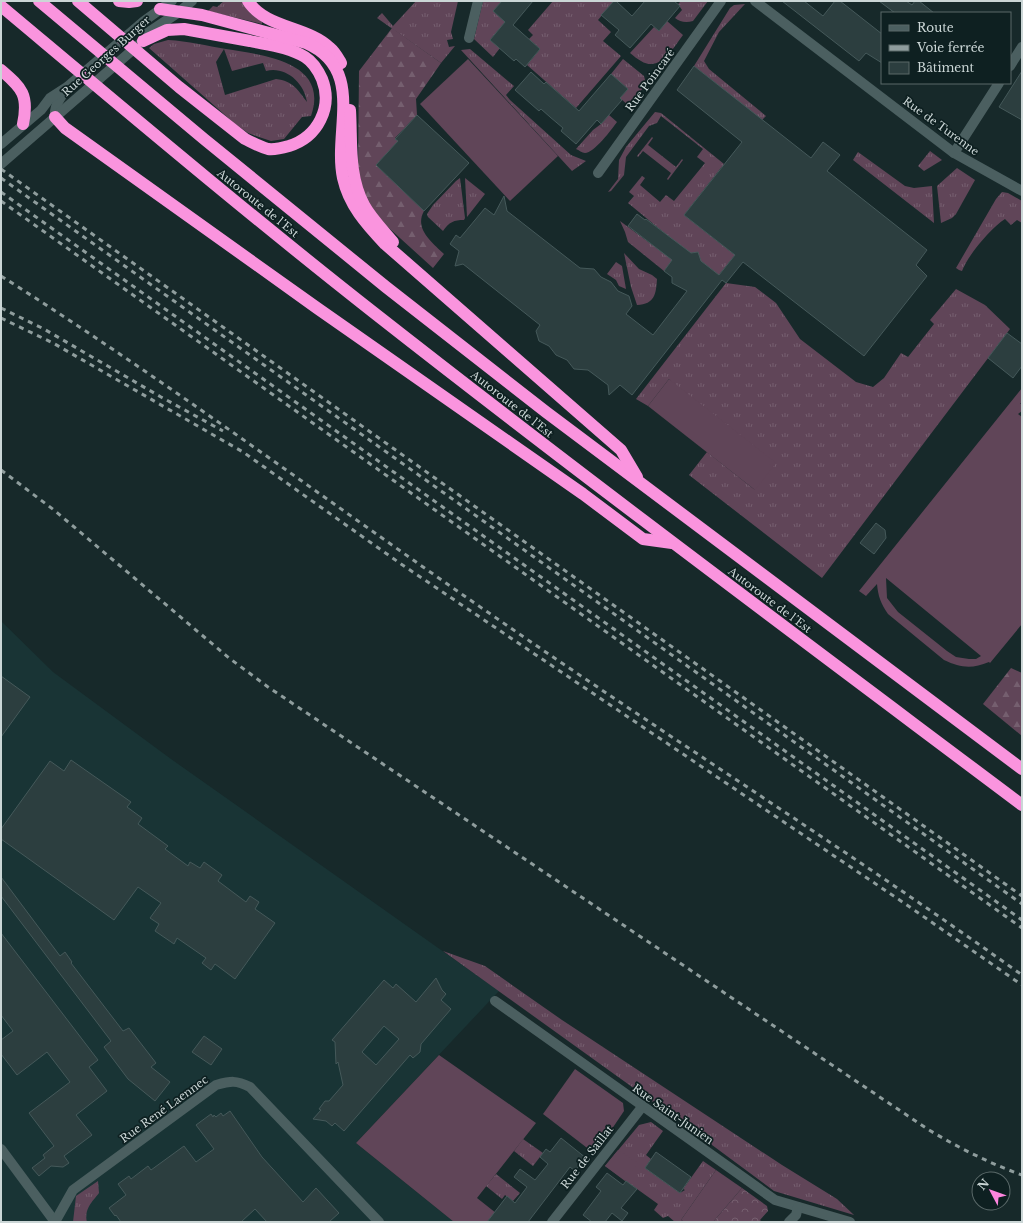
<svg xmlns="http://www.w3.org/2000/svg" width="1023" height="1223" font-family="'Libre Baskerville',serif">
  <style>
    .built { fill: #193435 }
    .grass { fill: url(#grass-tufts); fill-rule: evenodd }
    .forest { fill: url(#forest-firs) }
    .park { fill: url(#park-crowns) }
    .garden { fill: #604558; fill-rule: evenodd }
    .building { fill: #2c3e3f; stroke: #45595a; fill-rule: evenodd }
    .lines { fill: none; stroke-linecap: round; stroke-linejoin: round }
    .minor { stroke: #4b5f60; stroke-width: 10 }
    .highway { stroke: #fa94de; stroke-width: 12 }
    .rail { stroke: #8f9d9d; stroke-width: 3; stroke-dasharray: 5 5; stroke-linecap: butt }
    .labels { text-anchor: middle; stroke-width: 3.5; stroke-linejoin: round; paint-order: stroke }
    .street-label { font-size: 11px; fill: #cbd6d6; stroke: #0e2021 }
  </style>
  <defs>
    <pattern id="grass-tufts" width="24" height="20" patternUnits="userSpaceOnUse"><rect width="24" height="20" fill="#604558"/><path d="M3 7l-1-3M5 7V3M7 7l1-3M15 17l-1-3M17 17v-4M19 17l1-3" fill="none" stroke="#755f6f"/></pattern>
    <pattern id="forest-firs" width="22" height="20" patternUnits="userSpaceOnUse"><rect width="22" height="20" fill="#604558"/><path d="M5 1l3.5 6h-7zM16 11l3.5 6h-7z" fill="#755f6f"/></pattern>
    <pattern id="park-crowns" width="20" height="18" patternUnits="userSpaceOnUse"><rect width="20" height="18" fill="#604558"/><path d="M2 6a3 3 0 1 1 6 0M12 15a3 3 0 1 1 6 0" fill="none" stroke="#755f6f"/></pattern>
  </defs>
  <rect width="100%" height="100%" fill="#17292a"/>
  <path class="built" d="M1,621L53,672L171,759L499,991L356,1143L454,1222H1Z"/>
  <g class="grass">
    <path d="M224,1H241L250,13L262,22V24L208,11L213,6L217,7Z"/>
    <path d="M416,1H458L451,32L453,39L447,40L449,47L455,46L441,63L377,18L382,13L393,26Z"/>
    <path d="M483,1H502L493,11L505,22L490,40L500,48L493,57L474,39Z"/>
    <path d="M553,1H614L598,20L611,32L603,41L621,56L576,108L527,65L540,49L529,39L533,35L528,30Z"/>
    <path d="M681,1H708L693,21C686,23 680,22 675,18L682,10L678,4Z"/>
    <path d="M745,4L719,32L704,61L709,69L766,116L762,120L694,66L730,8L734,5Z"/>
    <path d="M667,21L683,35C674,47 660,73 641,61C637,59 634,56 630,53L654,27L659,31Z"/>
    <path d="M168,40C188,41 207,46 226,49C262,55 330,61 311,116L302,117L284,139L271,141L259,137L248,133L234,123L149,48L154,44ZM224,49L232,71L263,63L266,71C285,66 304,82 307,102C298,90 293,81 276,79L225,95L216,62Z"/>
    <path d="M470,49L514,86L506,95L510,100L571,155L586,161L572,171L461,50Z"/>
    <path d="M623,59L644,76L646,84L629,106L620,98L628,89L611,74Z"/>
    <path d="M655,112L661,113L724,164L684,215L735,255L718,276L683,247L664,271L628,242L625,232L620,221L666,255L668,236L628,203L634,196L629,192L642,176L645,178L640,185L660,202L666,195L674,201L705,163L697,157L703,149L661,116L657,123L649,126L626,157L624,175L611,191L608,192L618,179L619,160L626,147Z"/>
    <path d="M609,115L617,122C612,129 594,153 585,153C582,153 579,150 576,149L593,130L601,124Z"/>
    <path d="M652,137L653,138L648,145L676,167L682,159L683,160L668,180L667,179L671,173L643,151L638,157L637,156Z"/>
    <path d="M930,151L942,160L924,171L918,166Z"/>
    <path d="M858,152L905,186L914,188L932,186L934,223L853,160Z"/>
    <path d="M957,168L975,180L956,214L952,218L941,223L937,186Z"/>
    <path d="M460,178L465,218L464,220C454,220 449,222 443,231L428,217L427,214L433,205L456,181Z"/>
    <path d="M465,178L485,194L467,217Z"/>
    <path d="M1002,192L1008,193L1022,201V223L1017,220L1011,225L1005,219C991,228 968,255 962,271L959,270L956,268L996,199Z"/>
    <path d="M624,253L639,269L652,275L657,279C656,294 655,304 637,305L631,287Z"/>
    <path d="M616,262L622,266L626,289L619,286L616,280L607,274Z"/>
    <path d="M726,283L755,287L776,303L800,339L856,382L873,387L884,378L901,353L908,357L934,324L930,320L956,289L985,305L1010,329L822,578L689,475L707,452L755,490L669,379L648,406L636,399Z"/>
    <path d="M443,951L485,966L562,1020L782,1165L837,1199L854,1215L774,1191L685,1125Z"/>
    <path d="M651,1122L663,1131L646,1155L651,1159L645,1168L680,1193L685,1190L683,1189L703,1161L716,1170L681,1220L685,1222H675L668,1216L663,1218L654,1210L658,1204L605,1166L639,1125Z"/>
    <path d="M523,1139L543,1153L533,1166L514,1151Z"/>
    <path d="M496,1174L520,1193L513,1201L505,1195L502,1199L486,1186Z"/>
    <path d="M98,1181L99,1193C92,1202 84,1209 87,1222H73L76,1196Z"/>
  </g>
  <g class="forest">
    <path d="M392,28L441,63L416,99L417,115L395,138L398,141L376,165L424,211C414,229 432,242 444,254L433,268L379,219L368,203L361,186L358,170L359,71Z"/>
    <path d="M1011,668L1022,673V736L983,704Z"/>
  </g>
  <path class="park" d="M742,1188L767,1206L768,1211L760,1220L762,1222H713Z"/>
  <g class="garden">
    <path d="M468,59L558,156L510,201L420,104Z"/>
    <path d="M669,379L776,463L755,490L648,406Z"/>
    <path d="M1022,388V402L1020,404H1022V411L1018,414L1022,417V624L990,663L989,662C972,669 961,668 944,660L888,614C881,604 878,596 877,584L866,596L859,591ZM886,578L981,656L976,659H969L956,657L947,651L898,612L887,598Z"/>
    <path d="M439,1055L536,1123L477,1198L501,1217L490,1218L487,1222H454L356,1143Z"/>
    <path d="M575,1069L623,1103L624,1111L595,1154L543,1114Z"/>
    <path d="M618,1150L638,1163L625,1181L605,1166Z"/>
    <path d="M716,1170L742,1188L713,1222H685L681,1220Z"/>
  </g>
  <g class="building">
    <path d="M502,1H533L513,25L540,49L525,67L516,59L514,61L490,40L505,22L493,11Z"/>
    <path d="M614,1H616L632,16L645,1H674L680,6L659,31L651,24L630,48L615,35L619,30L601,15Z"/>
    <path d="M782,1H804L823,16L835,1H840L882,34V63L866,53L859,61Z"/>
    <path d="M879,1H906L912,5L915,1H919L934,13H895Z"/>
    <path d="M694,66L811,158L823,142L840,155L827,171L927,250L916,265L927,276L864,356L743,262L726,283L722,280L632,395L620,385L609,395L608,385L588,370L574,369L567,360L556,355L549,346L539,341L536,331L540,325L463,264L455,266L459,251L450,244L456,235L460,238L485,208L494,215L504,196L507,211L580,268L594,269L601,277L611,282L618,291L629,296L632,306L626,314L653,335L687,291L672,283V277L664,271L672,260L628,226L637,214L645,220L646,219L691,253L698,252L701,261L719,275L735,255L684,215L742,142L677,90Z"/>
    <path d="M1022,71V120L999,107Z"/>
    <path d="M531,72L544,84L546,82L579,111L611,74L628,89L620,98L622,100L601,124L597,120L576,144L561,131L563,128L550,117L541,109L539,111L515,90Z"/>
    <path d="M417,115L469,163L424,211L376,165L398,141L395,139Z"/>
    <path d="M1007,333L1022,344V366L1013,378L988,358Z"/>
    <path d="M876,523L885,530L886,538L874,554L860,543Z"/>
    <path d="M1,676L30,697L1,737Z"/>
    <path d="M71,760L131,802L127,807L142,818L138,824L168,846L165,849L188,866L190,862L200,868L204,862L222,875L218,881L246,902L250,896L259,902L255,909L275,923L235,979L215,964L211,970L202,963L206,958L177,938L174,944L155,931L159,924L150,918L161,903L138,887L114,920L1,839V829L50,761L64,771Z"/>
    <path d="M1,877L60,956L65,952L72,962L71,963L123,1031L129,1028L156,1063L151,1067L170,1082L155,1101L128,1079L104,1047L111,1041L1,896Z"/>
    <path d="M1,933L98,1060L89,1067L107,1091L76,1115L92,1135L64,1156L69,1163L63,1167L51,1166L39,1176L32,1168L45,1158L43,1155L54,1146L29,1113L70,1082L47,1052L17,1075L1,1054V1040L13,1031L1,1015Z"/>
    <path d="M436,978L442,990L446,994L441,1000L451,1009L421,1044L420,1052L413,1058L410,1055L344,1131L335,1123L332,1126L326,1121L313,1119L321,1110L319,1109L325,1101H329L343,1085L338,1062L336,1064L335,1042L332,1040L384,980L393,988L396,984L416,1002ZM384,1026L399,1039L376,1065L362,1052Z"/>
    <path d="M204,1036L222,1049L211,1065L192,1052Z"/>
    <path d="M230,1111L262,1157L303,1202L316,1188L339,1213L329,1222H267L255,1209L241,1222H121L116,1215L115,1216L109,1208L126,1195L118,1184L129,1176L131,1179L148,1166L151,1170L184,1146L196,1162L214,1149L196,1125L211,1114L213,1117L214,1115L216,1117L221,1113L223,1116Z"/>
    <path d="M561,1138L586,1158L575,1171L570,1167L528,1222H487L507,1196L515,1203L527,1187L514,1177L520,1169L535,1180L548,1164L540,1157L546,1149L550,1152Z"/>
    <path d="M656,1152L691,1177L680,1193L645,1168Z"/>
    <path d="M607,1173L623,1185L626,1181L637,1189L621,1208L628,1213L622,1221L612,1213L605,1222H592L583,1215L601,1191L596,1187Z"/>
  </g>
  <g class="lines">
    <g class="minor">
      <path d="M755,1L954,153L1022,191"/>
      <path d="M469,38L478,1"/>
      <path d="M1010,66L1022,47"/>
      <path d="M55,117C54,106 59,100 65,91"/>
      <path d="M1,144L41,110L50,98L67,87L144,21L172,1"/>
      <path d="M954,153L999,83"/>
      <path d="M1,164L143,41L146,34L179,12L192,1"/>
      <path d="M598,173L721,1"/>
      <path d="M495,1001L775,1200L850,1222"/>
      <path d="M1,1149L55,1222"/>
      <path d="M55,1222L73,1190L216,1085C231,1081 236,1080 250,1087L379,1222"/>
      <path d="M552,1222L642,1107"/>
      <path d="M789,1222L796,1215L798,1207"/>
    </g>
    <g class="highway">
      <path d="M39,1L204,139L386,287L546,412L1022,769"/>
      <path d="M78,1L179,87L245,139C253,143 260,147 268,149C275,150 282,148 289,146C318,137 333,107 322,79C318,70 313,62 305,57C289,47 269,45 250,41C228,37 206,33 184,29L167,30L143,41"/>
      <path d="M119,1L129,2L137,1"/>
      <path d="M248,1C266,29 308,26 330,48C335,52 338,58 341,63"/>
      <path d="M1,6C124,109 247,213 373,312C587,480 805,642 1022,805"/>
      <path d="M160,9L202,15L306,43C366,69 333,130 343,178C349,205 366,224 385,244L621,450L637,477"/>
      <path d="M1,70C22,88 29,95 23,124"/>
      <path d="M350,110C352,142 348,175 364,205C371,218 383,230 393,242"/>
      <path d="M55,117L65,128L317,308L583,494L643,539L672,543"/>
    </g>
    <g class="rail">
      <path d="M1,169L1022,896"/>
      <path d="M1,178L1022,904"/>
      <path d="M1,192L1022,920"/>
      <path d="M1,201L1022,928"/>
      <path d="M1,276C173,385 335,507 502,622C674,741 852,853 1022,975"/>
      <path d="M1,308L44,329L161,397L223,431"/>
      <path d="M1,318L53,343L243,452L401,564L904,903L1022,985"/>
      <path d="M1,470L54,510L229,658L268,687L929,1130C959,1148 989,1163 1022,1175"/>
    </g>
  </g>
  <g class="labels">
    <g class="street-label">
      <text transform="translate(106 56) rotate(-42)" y="4">Rue Georges Burger</text>
      <text transform="translate(650 80) rotate(-54)" y="4">Rue Poincaré</text>
      <text transform="translate(941 126) rotate(36)" y="4">Rue de Turenne</text>
      <text transform="translate(258 203) rotate(39)" y="4">Autoroute de l’Est</text>
      <text transform="translate(512 404) rotate(38)" y="4">Autoroute de l’Est</text>
      <text transform="translate(770 600) rotate(37)" y="4">Autoroute de l’Est</text>
      <text transform="translate(164 1109) rotate(-36)" y="4">Rue René Laennec</text>
      <text transform="translate(673 1114) rotate(35)" y="4">Rue Saint-Junien</text>
      <text transform="translate(587 1157) rotate(-52)" y="4">Rue de Saillat</text>
    </g>
  </g>
  <rect width="1023" height="1223" fill="none" stroke="#cbd6d6" stroke-width="4"/>
  <rect x="881" y="12" width="130" height="72" fill="#0e2021" stroke="#5a6969"/>
  <rect x="889" y="25" width="20" height="6" fill="#4b5f60" stroke="#5a6969"/>
  <text x="917" y="32" font-size="12" fill="#cbd6d6">Route</text>
  <rect x="889" y="45" width="20" height="6" fill="#8f9d9d" stroke="#5a6969"/>
  <text x="917" y="52" font-size="12" fill="#cbd6d6">Voie ferrée</text>
  <rect x="889" y="62" width="20" height="12" fill="#2c3e3f" stroke="#5a6969"/>
  <text x="917" y="72" font-size="12" fill="#cbd6d6">Bâtiment</text>
  <g transform="translate(991 1191) rotate(311)"><circle r="19" fill="#0e2021" stroke="#5a6969"/>
  <path d="M0-3L7 15L0 10L-7 15Z" fill="#fe85df"/>
  <text y="-6" font-size="11" font-weight="bold" text-anchor="middle" fill="#cbd6d6">N</text>
  </g>
</svg>
